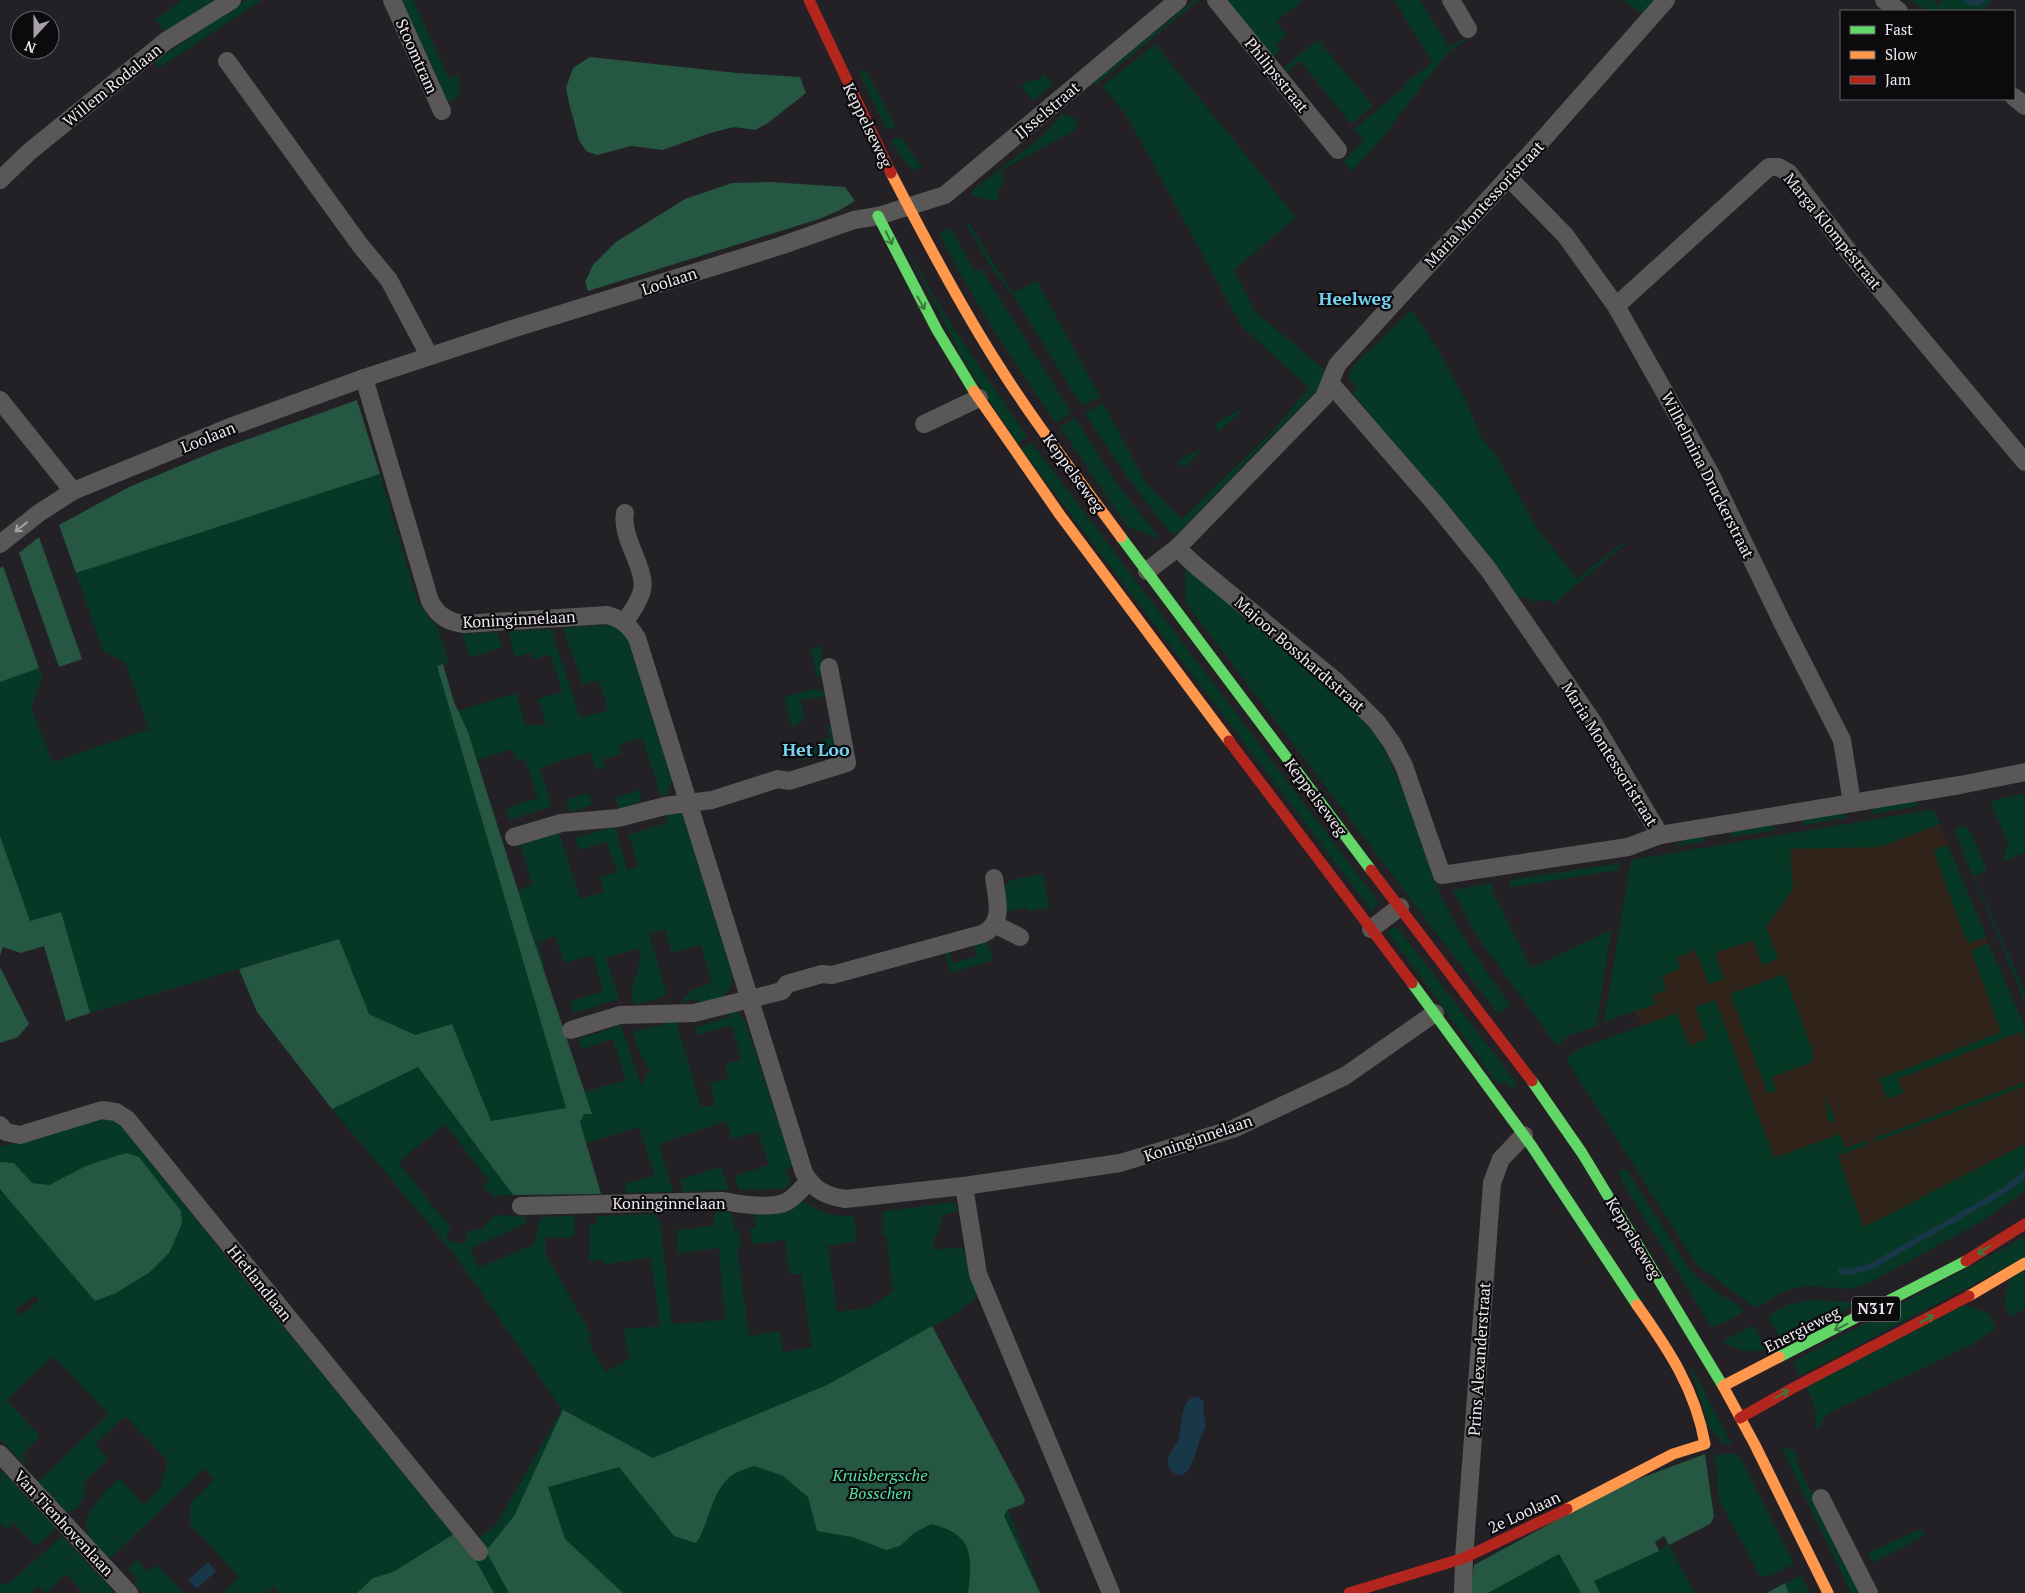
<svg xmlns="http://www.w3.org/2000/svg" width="2025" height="1593" font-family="'PT Serif',serif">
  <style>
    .education { fill: #31241b }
    .green { fill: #073826; fill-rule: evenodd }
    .forest { fill: #265742 }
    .water { fill: #183748 }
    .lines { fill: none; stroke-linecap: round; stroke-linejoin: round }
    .stream { stroke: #183748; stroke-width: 6 }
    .street { stroke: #595857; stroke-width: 18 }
    .fast { stroke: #63d668; stroke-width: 11 }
    .slow { stroke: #ff974d; stroke-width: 11 }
    .jam { stroke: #b3261e; stroke-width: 11 }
    .oneway { stroke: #3c7a3f }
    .oneway2 { stroke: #a2a0a2 }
    .labels { text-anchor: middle; stroke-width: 4.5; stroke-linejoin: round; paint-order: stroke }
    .shield { fill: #0c0a0d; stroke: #a9a5aa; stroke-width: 1 }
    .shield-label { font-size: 15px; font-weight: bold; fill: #ece8ee }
    .street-label { font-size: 16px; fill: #ece8ee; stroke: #0c0a0d }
    .park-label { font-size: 16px; font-style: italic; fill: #4fe4a4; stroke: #0c0a0d }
    .neighbourhood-label { font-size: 18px; font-weight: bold; fill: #72d2f0; stroke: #0c0a0d }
  </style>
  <rect width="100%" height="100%" fill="#232125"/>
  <path class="education" d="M1930,810L1935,812L1988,943L2025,1027V1144L1837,1241L1711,1192L1628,993L1655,856Z"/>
  <g class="green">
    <path d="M182,0H216L166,33L155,20Z"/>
    <path d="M245,0H262L159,68L154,62Z"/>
    <path d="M400,0H413L449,78L458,75L461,92L455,99L448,101L445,99L439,81Z"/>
    <path d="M1194,0H1199L1094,86L1095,81Z"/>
    <path d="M1225,0H1303L1276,22L1286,35L1276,44L1280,50L1273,57Z"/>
    <path d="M1394,0H1420L1449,47L1465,38L1466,40L1448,52L1374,148L1351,171L1343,161L1364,141L1354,129L1404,88V83L1433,63Z"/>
    <path d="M1623,0H1655L1642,14Z"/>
    <path d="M1911,0H1932L1939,5L1943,0H1992L1983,11H1927Z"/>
    <path d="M1318,40L1373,106L1351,124L1300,61L1285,73L1282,69Z"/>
    <path d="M1155,44L1296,217L1234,270L1255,312L1326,371L1320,387L1176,535L1170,532L1125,474L1085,413L1103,403L1147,485L1182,519L1271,433L1309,388L1242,327L1128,118L1103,86Z"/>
    <path d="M865,69L895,125L894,127L887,130L859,72Z"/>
    <path d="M1043,73L1053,84L1033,101L1021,86L1030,79L1032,82L1038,80Z"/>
    <path d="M1062,114L1074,118L1077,122L1075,130L1000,171L1005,181L999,190L997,200L994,201L971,195L973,190L1044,135Z"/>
    <path d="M899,137L902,138L921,167L917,170L909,167L891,141Z"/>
    <path d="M969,223L1002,277L1014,293L1037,281L1100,397L1082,406L1013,295L994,272L966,224Z"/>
    <path d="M950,227L975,272L981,269L1071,412L1056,423C1013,362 973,300 939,234Z"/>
    <path d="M902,239L947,318L1027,437L1018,444L965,363Z"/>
    <path d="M1412,310L1438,350L1466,401L1482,439L1497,456L1535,526L1577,579L1622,543L1624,545L1553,604L1549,599L1534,602L1523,596L1518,599L1470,535L1352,393L1357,389L1351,381L1349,375L1354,365Z"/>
    <path d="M1241,409L1242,410L1219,432L1214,424Z"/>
    <path d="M1075,418L1117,484L1160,539L1128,527L1060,427Z"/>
    <path d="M1031,442L1379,903L1372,911L1021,449Z"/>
    <path d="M1204,447L1184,468L1177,461Z"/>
    <path d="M380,474L419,606L421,605L427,615L437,626L449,662L437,666L566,1108L491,1121L452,1024L415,1036L369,1014L339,939L90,1013L61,913L30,922L0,836V682L39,668L42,678L31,708L53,762L149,729L125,662L103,651L76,573Z"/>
    <path d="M1185,567C1220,596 1255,625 1290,654C1320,678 1353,703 1375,735C1406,781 1417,838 1438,889C1456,931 1484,967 1510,1005L1498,1014L1186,603Z"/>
    <path d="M608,625L616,626L627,637L672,780L666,795L661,796L642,738L619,744L622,754L603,759L605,767L596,770L590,752L540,768L552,806L510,820L506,808L538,798L525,759L517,761L512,749L477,760L468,732L458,711L516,693L526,726L546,724L538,699L562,692L551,655L533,659L531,653L515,657L508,631L551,629L580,718L608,710L599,680L583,685L563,628Z"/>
    <path d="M497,632L502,647L470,657L462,634Z"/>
    <path d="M820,646L823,661L820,662L821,676L817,677L810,648Z"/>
    <path d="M814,689L825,693V696L801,700L804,720L792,728L784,697Z"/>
    <path d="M831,723L835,750L802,760L799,750L822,745V740L830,738L828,724Z"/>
    <path d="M639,790L642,801L619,809L615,798Z"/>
    <path d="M588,793L592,805L570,812L566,800Z"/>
    <path d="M2025,793V852L2003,862L2008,842L1990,801Z"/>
    <path d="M1916,801L1917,806L1873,814L1872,808Z"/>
    <path d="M669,809L683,814L733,977C729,999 718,999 699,1004L697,999L684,1002L683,999L694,989L712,983L701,945L672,953L665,929L649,934L667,995L639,1004L633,1002C627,983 645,969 638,948L606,958L619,999L574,1013L570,1002L603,991L593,955L568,962L564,961L555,936L537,942L545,967L543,968L518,890L532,885L520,843L556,832L559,833L580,899L604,892L599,877L617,872L606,842L579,850L575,838L615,826L627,870L638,867L629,835L668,822L665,811Z"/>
    <path d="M1930,810L1935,812L1940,824L1880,847L1790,849L1793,889L1766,927L1778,959L1762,965L1753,940L1715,953L1724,979L1709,984L1695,950L1677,958L1681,968L1662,976L1667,989L1653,995L1656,1004L1604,1022L1631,860Z"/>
    <path d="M1845,813L1846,818L1803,825L1802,820Z"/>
    <path d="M1774,824L1775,830L1731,837L1730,832Z"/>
    <path d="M1963,826L1969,829L1987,870L1974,876L2025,992V1002L1954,830Z"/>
    <path d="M1704,835L1705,841L1672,847L1687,839Z"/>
    <path d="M1948,845L1986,937L1968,944L1933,850Z"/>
    <path d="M1620,863L1619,870L1511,887L1510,880Z"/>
    <path d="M1043,874L1049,908L1028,911L1026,907L1005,912L1002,890L1011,880Z"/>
    <path d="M1492,883V891L1531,968L1611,930L1596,1026L1570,1035L1557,1046L1477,936L1453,890Z"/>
    <path d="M1394,927L1398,928L1517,1084L1510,1089L1505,1081L1499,1085L1388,932Z"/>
    <path d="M982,939L987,942L993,960L951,973L944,951L948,949L952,964L977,956L973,942Z"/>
    <path d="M1988,943L2025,1027V1043L2021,1032L1898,1079L1903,1093L1887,1099L1879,1079L2001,1032L1971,951Z"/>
    <path d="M1784,974L1812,1049L1813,1062L1772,1077L1776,1090L1768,1094L1730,994Z"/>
    <path d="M1715,1000L1774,1158L1840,1134L1845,1148L1866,1141L1867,1145L1838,1156L1864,1227L2025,1144V1191L1984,1220L1867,1284L1847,1289L1809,1286L1795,1288L1780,1293L1759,1307H1754L1697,1265L1566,1059L1578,1049L1677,1013L1689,1046L1707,1039L1695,1007Z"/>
    <path d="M729,1011H735L744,1018L793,1166L786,1168L791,1185L782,1189L739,1190L735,1176L769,1165L758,1132L732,1139L726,1121L659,1144L673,1192L627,1193L624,1184L655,1175L639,1127L586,1143L580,1122L584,1114H592L585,1092L626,1080L613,1039L582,1049L579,1039L621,1025L641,1086L649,1071L636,1044L633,1032L676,1021L701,1107L715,1105L710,1083L729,1078L725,1064L741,1060L732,1025L698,1035L696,1027L730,1017Z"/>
    <path d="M418,1066L513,1195L493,1196L483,1187L489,1181L445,1124L399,1162L401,1166L450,1227L446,1240L464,1244L468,1230C486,1233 485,1221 497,1215L526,1217L525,1224L471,1248L478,1268L533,1245L541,1217L574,1216L575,1233L571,1237L545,1238V1253L592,1336L587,1339L605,1372L629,1359L624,1329L660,1326L651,1258L605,1264L604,1260L589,1261L590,1224H596V1216L655,1214L660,1222L672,1324L725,1320L719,1248L678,1253L677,1230L712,1226L715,1212L731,1211L735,1230H739L741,1247L737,1248L749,1336L779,1331L783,1352L812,1347L801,1274H789L785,1240L752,1244L750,1228L756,1227L754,1213L788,1212L804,1201C819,1214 835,1216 854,1216L857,1241L828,1246L837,1312L868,1308L893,1292L886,1235L881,1234L884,1227L882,1212L955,1202L958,1211L941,1215C944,1230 931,1237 933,1250L963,1247L978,1297L950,1317L829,1384L675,1449L940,1340L1041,1593H406L496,1525L562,1409L455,1255L332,1109Z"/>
    <path d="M2025,1082V1086L1875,1142L1874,1138Z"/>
    <path d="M1825,1095L1835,1120L1828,1123Z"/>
    <path d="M107,1118L116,1121L124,1126L218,1247L454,1534L393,1572L373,1578L357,1593H280L274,1587L267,1593H223L239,1577L190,1524L191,1503L214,1479L204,1469L110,1558C103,1551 93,1543 88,1534C78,1516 108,1489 119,1478L144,1505L160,1488L168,1461L125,1416L95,1444L108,1459L85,1481L84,1496L78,1508L67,1512L38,1482L109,1414L53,1356L6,1400L40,1436L22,1455L27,1460L23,1463L0,1439V1194L3,1192L0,1189V1147ZM35,1296L39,1301L20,1316L15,1309Z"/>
    <path d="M721,1167L729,1190L684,1192L680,1180Z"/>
    <path d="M1626,1169L1690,1270L1703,1283L1743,1309L1739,1315L1712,1328L1625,1186L1618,1171Z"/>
    <path d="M2025,1237V1257L1800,1376L1793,1362Z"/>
    <path d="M2025,1269V1308L2011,1317L2004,1304L2010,1279Z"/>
    <path d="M1811,1300L1857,1303L1783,1343L1770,1320V1315L1787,1305Z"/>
    <path d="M1964,1305L1988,1313L1996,1328L1971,1345L1827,1414L1818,1430L1816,1426L1815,1407L1806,1386Z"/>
    <path d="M1751,1326L1755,1328L1765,1349C1750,1354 1735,1350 1723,1341Z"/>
    <path d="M1688,1361L1732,1445L1723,1443L1709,1427Z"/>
    <path d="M1782,1448L1795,1450L1798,1465L1862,1593H1851Z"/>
    <path d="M1738,1454L1794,1564L1768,1577L1760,1576L1719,1500L1715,1455Z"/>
    <path d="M0,1469L56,1528L36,1546L14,1523L6,1529L0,1523Z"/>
    <path d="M1921,1529L1924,1536L1873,1563L1868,1553Z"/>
    <path d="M62,1536L115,1593H84L66,1574L46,1593L38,1586L30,1593H0V1585L11,1582Z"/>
    <path d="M1669,1545L1695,1593H1600L1594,1581Z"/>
    <path d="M1559,1554L1581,1593H1488Z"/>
    <path d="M138,1560L149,1572L157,1565L183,1593H143L134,1584L138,1580L128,1569Z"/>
    <path d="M1801,1575L1810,1593H1789L1785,1583Z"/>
  </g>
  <g class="forest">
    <path d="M590,57L737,73L800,77L806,93L768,123L755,130L734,127L710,133L663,150L631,146L597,155L586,151L579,140L569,103L566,88L573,68Z"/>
    <path d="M771,182L845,187L855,201L840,210L819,219L588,291L585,282L593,265L616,242L685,199L732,183Z"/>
    <path d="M357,400L380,474L76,573L59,525L129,487L218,450Z"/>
    <path d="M39,537L82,659L59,667L19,553Z"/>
    <path d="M3,566L39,668L0,682V568Z"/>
    <path d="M443,664L454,702L468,732L530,929L592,1114H584L580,1122L601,1194L513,1195L418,1067L332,1109L257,1012L239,969L339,939L369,1014L415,1035L452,1024L491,1121L566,1108L437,666Z"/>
    <path d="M0,836L30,921L61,912L90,1013L66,1021L44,946L21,953L3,947L0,956Z"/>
    <path d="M0,967L29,1024L18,1037L0,1043Z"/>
    <path d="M126,1153L139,1157L181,1211L182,1224L169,1253L150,1272L116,1293L95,1301L0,1189V1162L14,1163L32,1183L49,1185L88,1165Z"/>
    <path d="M932,1326L1025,1499L1023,1504L1007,1510L1004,1516L1040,1593H968C973,1555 973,1534 931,1524L914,1533L900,1546L886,1550L852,1537L817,1531L808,1497L783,1476L754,1466C747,1469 738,1471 732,1475C711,1491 710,1523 696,1543L674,1536L619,1467L548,1487L565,1539L623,1593H509L486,1551L514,1516L563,1410L653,1458L829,1384Z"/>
    <path d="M1705,1454L1714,1517L1710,1524L1669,1545L1664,1536L1655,1542L1659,1551L1594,1581L1600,1593H1581L1559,1554L1488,1593H1470L1474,1565L1617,1487Z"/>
    <path d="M454,1534L476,1561L494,1593H357L373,1578L393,1572Z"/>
    <path d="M1785,1583L1789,1593H1767Z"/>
  </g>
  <g class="water">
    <path d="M1962,0H1988L1978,6L1970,5Z"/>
    <path d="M1193,1397L1199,1398L1204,1402L1203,1410L1206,1425L1199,1442L1194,1458L1190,1468L1184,1474L1177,1475C1172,1472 1168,1468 1168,1463C1167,1453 1177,1446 1179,1437C1182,1425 1180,1404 1193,1397Z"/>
    <path d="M208,1562L216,1571L197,1589L188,1580Z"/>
  </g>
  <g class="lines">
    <path class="stream" d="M1841,1271L1849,1272L1870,1267L1981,1204L2009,1187L2025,1174"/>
    <g class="street">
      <path d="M392,0L442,111"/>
      <path d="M1216,0L1338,150"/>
      <path d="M1451,0L1468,29"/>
      <path d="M1884,0L1899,11"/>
      <path d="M227,61L360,245L389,280L429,355"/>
      <path d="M2014,97L2025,106"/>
      <path d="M1508,177L1565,235L1616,306L1710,473L1783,624L1842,740L1852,803"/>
      <path d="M0,180L29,152L166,41L232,0"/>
      <path d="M1616,306L1769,167H1778L1789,173L1849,252L2025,462"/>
      <path d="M364,378L430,601C438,616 448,622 464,624L607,615C622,619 629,625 637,638L804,1173C814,1190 826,1196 845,1199L964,1186L978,1274L1111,1593"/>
      <path d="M1331,384L1437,506L1488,569L1593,722L1660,835L1960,785L2025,772"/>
      <path d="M0,400L73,491"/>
      <path d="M924,424L979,398"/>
      <path d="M0,544L39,513L73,491L230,427L364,378L512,329L780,246L854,220L878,216L945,195L1178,0"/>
      <path d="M1177,548L1195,565L1337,682L1377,722L1392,743L1404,766L1442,875L1628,847L1660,835"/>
      <path d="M1147,571L1177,548L1324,397L1337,365L1537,146L1666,0"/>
      <path d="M625,622C631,612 640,601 642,590C647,569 620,537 625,513"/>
      <path d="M514,837L561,823L618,818L665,806L712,800L778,779L789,781L847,763L829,667"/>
      <path d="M994,924L1020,937"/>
      <path d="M1371,929L1400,907"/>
      <path d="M571,1030L620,1015L694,1013L782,991L787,984L822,974L832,975L982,934C1005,924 997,898 994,878"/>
      <path d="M0,1125L6,1132L20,1135L102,1110L116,1112L127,1119L479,1552"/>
      <path d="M964,1186L1120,1163L1233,1129L1345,1076L1435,1013"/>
      <path d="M521,1206L723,1201C739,1204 771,1209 786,1202C795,1198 802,1188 809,1181"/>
      <path d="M0,1454L129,1593"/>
      <path d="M1821,1498L1869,1593"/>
      <path d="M1463,1593L1464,1558L1492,1183L1501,1159L1524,1135"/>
    </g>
    <g class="fast">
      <path d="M878,216L937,330L974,391"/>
      <path d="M1121,537L1371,870"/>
      <path d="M1412,983L1531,1145L1637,1305"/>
      <path d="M1532,1081L1582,1153L1723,1386"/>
      <path d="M1779,1357L1966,1261"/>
    </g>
    <g class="slow">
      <path d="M891,173C923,235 955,296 992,355C1031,418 1077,477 1121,537"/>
      <path d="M974,391L1060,515L1229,741"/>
      <path d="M1969,1296L2025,1263"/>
      <path d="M1779,1357L1723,1386L1755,1445L1828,1593"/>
      <path d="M1567,1509L1673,1454L1705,1444C1695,1389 1669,1350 1637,1305"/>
    </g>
    <g class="jam">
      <path d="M809,0L891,173"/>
      <path d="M1229,741L1412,983"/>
      <path d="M1371,870L1532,1081"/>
      <path d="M1966,1261L2025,1224"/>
      <path d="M1740,1418L1793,1388L1969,1296"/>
      <path d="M1349,1593L1464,1558L1567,1509"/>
    </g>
  </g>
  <defs><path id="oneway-shaft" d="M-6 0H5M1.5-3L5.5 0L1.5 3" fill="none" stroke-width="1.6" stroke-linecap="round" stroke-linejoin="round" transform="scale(1.25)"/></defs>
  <g class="oneway">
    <use href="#oneway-shaft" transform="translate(889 238) rotate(64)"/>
    <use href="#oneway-shaft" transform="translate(921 303) rotate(61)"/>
    <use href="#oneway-shaft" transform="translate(1984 1250) rotate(148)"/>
    <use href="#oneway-shaft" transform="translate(1927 1319) rotate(-28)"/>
    <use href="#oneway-shaft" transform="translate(1841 1327) rotate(153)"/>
    <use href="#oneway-shaft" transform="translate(1782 1394) rotate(-30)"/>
  </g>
  <use class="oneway2" href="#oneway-shaft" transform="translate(21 527) rotate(142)"/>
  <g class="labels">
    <rect class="shield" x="1852" y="1296.5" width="48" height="25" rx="4"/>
    <g class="shield-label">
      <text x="1876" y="1314">N317</text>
    </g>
    <g class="street-label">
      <text transform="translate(417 56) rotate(66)" y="6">Stoomtram</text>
      <text transform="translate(1277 75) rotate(51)" y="6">Philipsstraat</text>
      <text transform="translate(112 85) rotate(-39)" y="6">Willem Rodalaan</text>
      <text transform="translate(1047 110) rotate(-40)" y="6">IJsselstraat</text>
      <text transform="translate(868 125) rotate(64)" y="6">Keppelseweg</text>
      <text transform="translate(1484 204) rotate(-47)" y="6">Maria Montessoristraat</text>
      <text transform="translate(1833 231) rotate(51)" y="6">Marga Klompéstraat</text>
      <text transform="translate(669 281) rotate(-18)" y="6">Loolaan</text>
      <text transform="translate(208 437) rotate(-22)" y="6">Loolaan</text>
      <text transform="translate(1074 473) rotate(54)" y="6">Keppelseweg</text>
      <text transform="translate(1708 475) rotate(63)" y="6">Wilhelmina Druckerstraat</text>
      <text transform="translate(519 619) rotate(-3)" y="6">Koninginnelaan</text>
      <text transform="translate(1300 654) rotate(41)" y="6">Majoor Bosshardtstraat</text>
      <text transform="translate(1610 754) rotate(58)" y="6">Maria Montessoristraat</text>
      <text transform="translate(1316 797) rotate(53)" y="6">Keppelseweg</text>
      <text transform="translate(1198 1138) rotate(-19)" y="6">Koninginnelaan</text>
      <text x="669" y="1209">Koninginnelaan</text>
      <text transform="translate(1634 1238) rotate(59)" y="6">Keppelseweg</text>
      <text transform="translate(260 1283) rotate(51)" y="6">Hietlandlaan</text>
      <text transform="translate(1802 1329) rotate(-27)" y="6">Energieweg</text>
      <text transform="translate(1479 1359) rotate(-86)" y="6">Prins Alexanderstraat</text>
      <text transform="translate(1524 1512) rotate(-25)" y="6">2e Loolaan</text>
      <text transform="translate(64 1523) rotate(47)" y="6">Van Tienhovenlaan</text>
    </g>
    <g class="park-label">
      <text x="880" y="1481">Kruisbergsche<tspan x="880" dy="18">Bosschen</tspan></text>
    </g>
    <g class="neighbourhood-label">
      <text x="1355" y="305">Heelweg</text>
      <text x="816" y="756">Het Loo</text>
    </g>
  </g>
  <rect x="1840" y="10" width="175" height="90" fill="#0c0a0d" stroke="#666367"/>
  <rect x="1850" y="26" width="25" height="8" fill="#63d668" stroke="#666367"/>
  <text x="1885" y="35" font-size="15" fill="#ece8ee">Fast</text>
  <rect x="1850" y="51" width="25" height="8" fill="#ff974d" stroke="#666367"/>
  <text x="1885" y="60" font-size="15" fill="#ece8ee">Slow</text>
  <rect x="1850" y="76" width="25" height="8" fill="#b3261e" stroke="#666367"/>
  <text x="1885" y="85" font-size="15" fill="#ece8ee">Jam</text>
  <g transform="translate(35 35) rotate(201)"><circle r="24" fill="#0c0a0d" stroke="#666367"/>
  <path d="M0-4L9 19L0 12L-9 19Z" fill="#a6a2a8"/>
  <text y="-8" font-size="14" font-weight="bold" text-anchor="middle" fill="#ece8ee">N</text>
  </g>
</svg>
